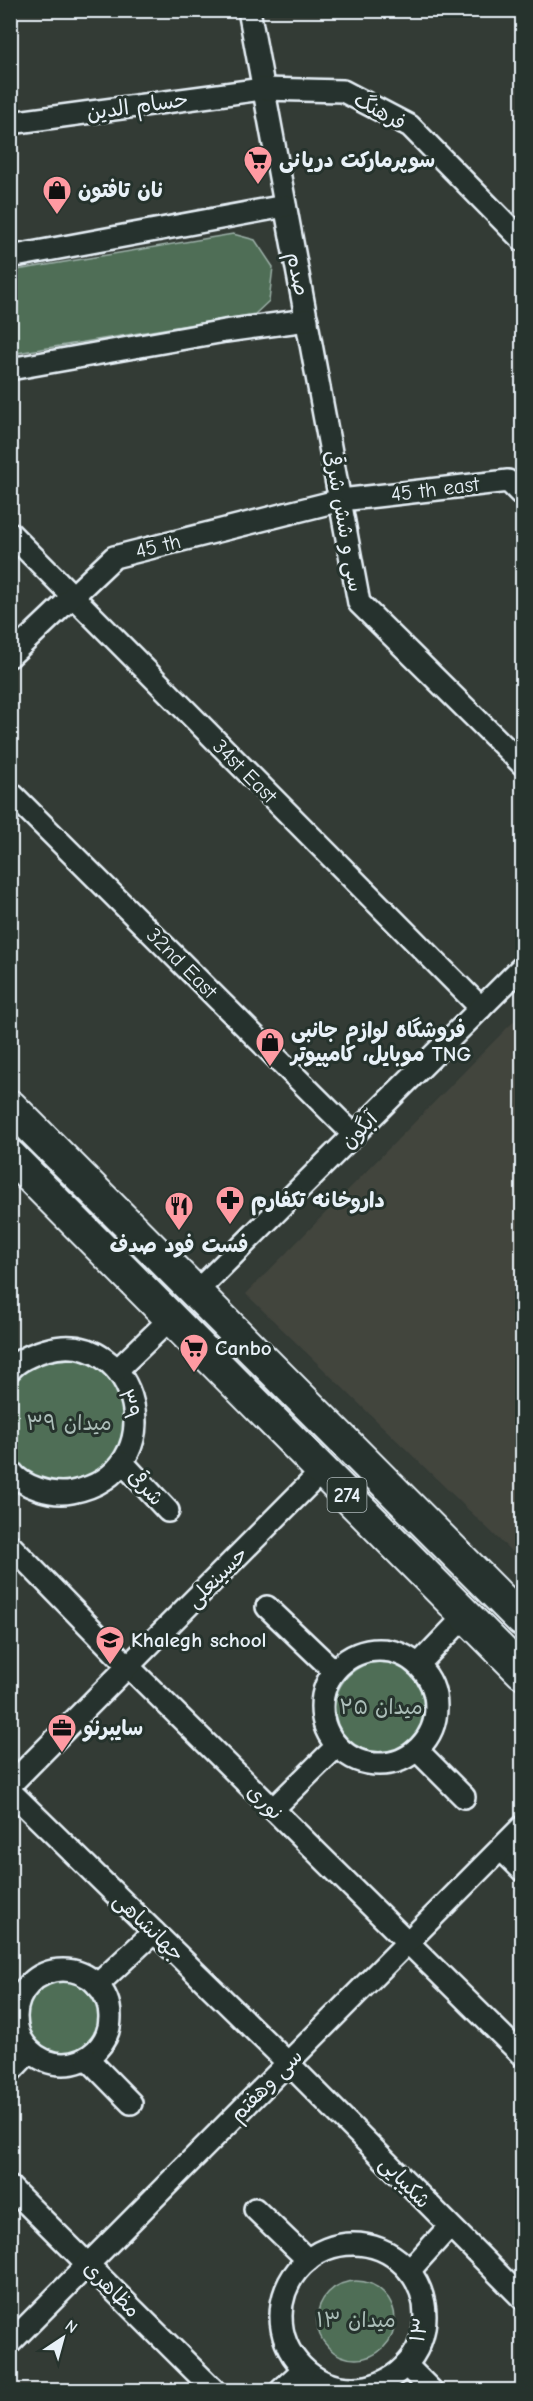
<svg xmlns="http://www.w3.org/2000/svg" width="533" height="2401" font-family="'Comic Neue','Playpen Sans Arabic',sans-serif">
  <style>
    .built { fill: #43453e }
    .green { fill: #506e57; stroke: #9cb0a8; stroke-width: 1.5 }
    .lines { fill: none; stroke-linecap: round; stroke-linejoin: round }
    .street-casing { stroke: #e8f1f8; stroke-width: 26 }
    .primary-casing { stroke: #e8f1f8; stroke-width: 36 }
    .street { stroke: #26332d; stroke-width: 21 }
    .primary { stroke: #26332d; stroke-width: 32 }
    .labels { text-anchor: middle; stroke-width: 6; stroke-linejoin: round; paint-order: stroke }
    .shield { fill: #26332d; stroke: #aeb8bb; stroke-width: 1.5 }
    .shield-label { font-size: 20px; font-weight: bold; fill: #e8f1f8 }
    .street-label { font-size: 21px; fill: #e8f1f8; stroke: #26332d }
    .poi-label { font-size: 21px; font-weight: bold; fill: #e8f1f8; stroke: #26332d; text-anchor: start }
    .park-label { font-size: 21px; fill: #abbdb8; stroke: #26332d }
  </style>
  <rect width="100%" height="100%" fill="#333b35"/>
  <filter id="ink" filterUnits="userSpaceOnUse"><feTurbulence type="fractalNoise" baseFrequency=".0167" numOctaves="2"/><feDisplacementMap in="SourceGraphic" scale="12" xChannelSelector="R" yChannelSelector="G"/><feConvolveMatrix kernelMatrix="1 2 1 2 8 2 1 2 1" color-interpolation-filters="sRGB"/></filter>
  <g filter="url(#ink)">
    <path class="built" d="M522,1013V1542L512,1552L246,1294Z"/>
    <g class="green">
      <path d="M233,234L255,240L273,267L269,301L255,314L11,354V271Z"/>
      <path d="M54,1348L117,1370L134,1440L88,1489L43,1491L11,1465L10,1374Z"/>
      <circle cx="381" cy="1708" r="46"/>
      <circle cx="63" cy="2017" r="44"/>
      <circle cx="356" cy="2320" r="39"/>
    </g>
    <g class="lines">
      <g class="street-casing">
        <g id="street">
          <path d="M249,10L359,603L522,764"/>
          <path d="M10,123L263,89L343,91L410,126L522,240"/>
          <path d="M10,257L285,206"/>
          <path d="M10,369L225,331L307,320"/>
          <path d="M10,533L481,1008"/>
          <path d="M10,656L114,557L341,500L508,481L522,495"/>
          <path d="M10,792L354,1135"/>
          <path d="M195,1293L522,967"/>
          <path d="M10,1370C19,1359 33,1354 46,1350C138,1324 177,1472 72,1492C52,1496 22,1487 10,1470"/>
          <path d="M117,1370L171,1318"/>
          <path d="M123,1463L168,1511"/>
          <path d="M10,1545L128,1666L522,2055"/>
          <path d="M267,1607L333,1670"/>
          <circle cx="379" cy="1707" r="57"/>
          <path d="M418,1665L466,1615"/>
          <path d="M417,1750L464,1797"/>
          <path d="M10,1785L323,1470"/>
          <path d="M10,1791L288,2063L522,2298"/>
          <path d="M273,1809L337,1746"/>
          <path d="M501,1849L522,1870"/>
          <circle cx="63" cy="2017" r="47"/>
          <path d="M97,1985L154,1932"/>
          <path d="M87,2058L131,2103"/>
          <path d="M10,2072L30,2051"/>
          <path d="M10,2187L214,2390"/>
          <path d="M255,2209L308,2260"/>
          <circle cx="353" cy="2316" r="72"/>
          <path d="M409,2271L449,2227"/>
          <path d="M10,2343L522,1827"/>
          <path d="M406,2365L431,2390"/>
          <path d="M281,2390L304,2369"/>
        </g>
      </g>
      <g class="primary-casing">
        <g id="primary">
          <path d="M10,1106L522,1620"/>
          <path d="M10,1156L522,1672"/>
        </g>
      </g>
      <use href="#street" class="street"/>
      <use href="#primary" class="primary"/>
    </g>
  </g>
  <defs>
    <g id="supermarket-pin" transform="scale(1.5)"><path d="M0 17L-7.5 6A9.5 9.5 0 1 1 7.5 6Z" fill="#ff9aa2" stroke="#26332d"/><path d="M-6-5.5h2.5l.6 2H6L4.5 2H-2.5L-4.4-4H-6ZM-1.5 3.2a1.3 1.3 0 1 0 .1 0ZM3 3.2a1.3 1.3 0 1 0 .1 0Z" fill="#111"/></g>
    <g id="shop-pin" transform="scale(1.5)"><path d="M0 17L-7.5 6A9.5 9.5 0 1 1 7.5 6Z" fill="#ff9aa2" stroke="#26332d"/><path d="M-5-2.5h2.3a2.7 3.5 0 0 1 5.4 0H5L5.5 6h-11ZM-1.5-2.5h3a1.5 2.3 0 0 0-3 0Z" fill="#111"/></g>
    <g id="pharmacy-pin" transform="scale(1.5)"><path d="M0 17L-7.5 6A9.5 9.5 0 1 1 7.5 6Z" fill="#ff9aa2" stroke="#26332d"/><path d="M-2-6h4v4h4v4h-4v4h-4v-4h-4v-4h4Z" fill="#111"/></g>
    <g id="restaurant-pin" transform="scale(1.5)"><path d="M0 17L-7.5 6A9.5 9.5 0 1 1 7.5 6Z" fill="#ff9aa2" stroke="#26332d"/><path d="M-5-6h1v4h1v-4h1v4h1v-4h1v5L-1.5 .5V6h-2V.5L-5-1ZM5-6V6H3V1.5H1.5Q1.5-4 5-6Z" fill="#111"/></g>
    <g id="school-pin" transform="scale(1.5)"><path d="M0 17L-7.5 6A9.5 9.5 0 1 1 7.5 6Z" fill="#ff9aa2" stroke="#26332d"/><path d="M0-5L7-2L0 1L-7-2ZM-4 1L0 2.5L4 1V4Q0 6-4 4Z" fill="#111"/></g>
    <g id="office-pin" transform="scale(1.5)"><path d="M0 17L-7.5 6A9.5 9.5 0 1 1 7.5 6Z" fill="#ff9aa2" stroke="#26332d"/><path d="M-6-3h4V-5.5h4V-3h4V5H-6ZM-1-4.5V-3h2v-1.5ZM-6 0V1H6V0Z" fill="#111"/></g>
  </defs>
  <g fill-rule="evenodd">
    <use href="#supermarket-pin" x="258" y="160"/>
    <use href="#shop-pin" x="57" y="190"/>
    <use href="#shop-pin" x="270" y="1042"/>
    <use href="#pharmacy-pin" x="230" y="1200"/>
    <use href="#restaurant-pin" x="179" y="1206"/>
    <use href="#supermarket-pin" x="194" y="1348"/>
    <use href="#school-pin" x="110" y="1640"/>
    <use href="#office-pin" x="62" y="1728"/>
  </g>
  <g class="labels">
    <rect class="shield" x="327.5" y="1478" width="39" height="34" rx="4.5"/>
    <g class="shield-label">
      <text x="347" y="1502">274</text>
    </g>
    <g class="street-label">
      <text transform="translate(137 106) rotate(-8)" y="7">حسام الدین</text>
      <text transform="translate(380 111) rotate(29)" y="7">فرهنگ</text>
      <text transform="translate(298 274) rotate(79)" y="7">صدم</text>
      <text transform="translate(435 489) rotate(-7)" y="7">45 th east</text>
      <text transform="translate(344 521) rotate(80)" y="7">سی و شش شرقی</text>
      <text transform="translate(158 546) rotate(-14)" y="7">45 th</text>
      <text transform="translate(245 771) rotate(45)" y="7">34st East</text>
      <text transform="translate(182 963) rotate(45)" y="7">32nd East</text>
      <text transform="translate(359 1130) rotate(-45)" y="7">آبگون</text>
      <text transform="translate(129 1404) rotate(76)" y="7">۳۹</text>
      <text transform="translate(146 1487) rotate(47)" y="7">شرقی</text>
      <text transform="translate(217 1577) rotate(-45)" y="7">حسینعلی</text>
      <text transform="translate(265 1802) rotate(45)" y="7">نوری</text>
      <text transform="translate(149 1927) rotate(44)" y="7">جهانشاهی</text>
      <text transform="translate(266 2085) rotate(-45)" y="7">سی وهفتم</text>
      <text transform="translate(405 2182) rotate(46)" y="7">شکیبایی</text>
      <text transform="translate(112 2289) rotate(45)" y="7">مظاهری</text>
      <text transform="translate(419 2330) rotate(-78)" y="7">۱۳</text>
    </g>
    <g class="poi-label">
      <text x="279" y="167">سوپرمارکت دریانی</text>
      <text x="78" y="197">نان تافتون</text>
      <text x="291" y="1037">فروشگاه لوازم جانبی<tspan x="291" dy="24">موبایل، کامپيوتر TNG</tspan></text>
      <text x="251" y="1207">داروخانه تکفارم</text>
      <text x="179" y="1252" text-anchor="middle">فست فود صدف</text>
      <text x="215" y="1355">Canbo</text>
      <text x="131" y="1647">Khalegh school</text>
      <text x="83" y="1735">سایبرنو</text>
    </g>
    <g class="park-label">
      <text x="69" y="1430">میدان ۳۹</text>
      <text x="381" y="1714">میدان ۲۵</text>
      <text x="356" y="2327">میدان ۱۳</text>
    </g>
  </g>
  <rect width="533" height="2401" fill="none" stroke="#26332d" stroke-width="36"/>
  <rect x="18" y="18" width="497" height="2365" fill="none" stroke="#e8f1f8" stroke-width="2" filter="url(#ink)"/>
  <g transform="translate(63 2338) rotate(36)" stroke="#26332d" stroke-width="4.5" paint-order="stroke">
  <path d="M0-4.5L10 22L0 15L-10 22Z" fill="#e8f1f8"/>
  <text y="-9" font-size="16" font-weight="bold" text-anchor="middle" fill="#e8f1f8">N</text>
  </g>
</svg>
